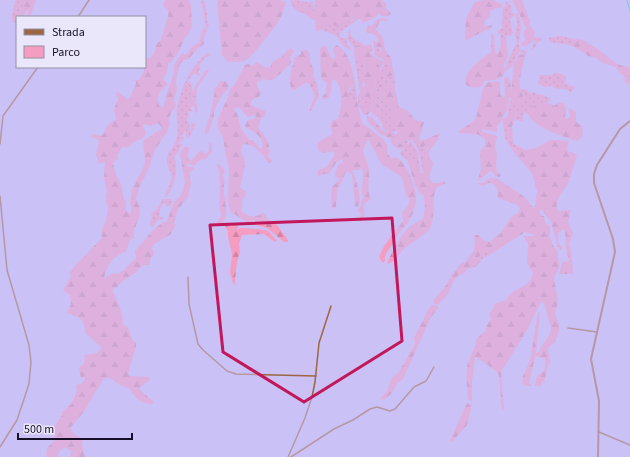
<svg xmlns="http://www.w3.org/2000/svg" width="630" height="457" font-family="'Source Sans 3',sans-serif">
  <style>
    .green { fill: url(#green-dots) }
    .forest { fill: url(#forest-firs); fill-rule: evenodd }
    .lines { fill: none; stroke-linecap: round; stroke-linejoin: round }
    .stream { stroke: #2fcaa8; stroke-width: 1 }
    .minor { stroke: #9d6642; stroke-width: 1.5 }
    .tertiary { stroke: #9d6642; stroke-width: 2 }
    .marked { fill: none; stroke: #c2185b; stroke-width: 3; stroke-linejoin: round }
  </style>
  <defs>
    <pattern id="green-dots" width="8" height="8" patternUnits="userSpaceOnUse"><rect width="8" height="8" fill="#f59cc1"/><path d="M2 2h.1M6 6h.1" fill="none" stroke="#d185a6" stroke-width="1.8" stroke-linecap="round"/></pattern>
    <pattern id="forest-firs" width="22" height="20" patternUnits="userSpaceOnUse"><rect width="22" height="20" fill="#f59cc1"/><path d="M5 1l3.5 6h-7zM16 11l3.5 6h-7z" fill="#d185a6"/></pattern>
  </defs>
  <rect width="100%" height="100%" fill="#cbc1f5"/>
  <g class="green">
    <path d="M16,0H25L24,8L20,17H17L16,25L11,18L14,6Z"/>
    <path d="M201,0H204L207,12V21L209,24L207,31Z"/>
    <path d="M296,0C302,0 308,4 313,2L315,12L307,9L305,6H301L298,5Z"/>
    <path d="M507,1L511,6L512,13L515,14V16L511,17L510,20L513,33L511,36L499,34L498,31L502,27L503,6L507,7L505,3Z"/>
    <path d="M517,13C526,27 516,38 520,50L527,51L525,55L520,52L518,53L513,65L506,71L507,63L517,42L515,35L516,29L515,28L517,26L516,14Z"/>
    <path d="M353,16L355,18L352,19L349,24L353,21H356L341,31L339,35L341,38H348L349,31L350,30C351,43 361,39 366,47L368,44L371,45L373,50L371,52C373,60 380,57 383,63L380,71C379,68 367,48 365,47C362,46 358,46 355,45L354,48L348,39L346,42L351,49V50C342,47 342,42 337,37C335,34 324,31 321,29L320,21L345,22L347,20Z"/>
    <path d="M560,36L573,39L583,40L588,43L573,42L570,45L550,42L548,38Z"/>
    <path d="M374,45C382,51 381,49 383,59L388,60V77L394,75L395,87L388,82L379,88L381,99L393,112V121L398,125V131H394V134H398L403,141H408L406,145L411,141L417,151L421,174L419,173L415,162L410,156L406,159L400,154C400,152 402,151 403,149C405,143 386,132 382,131H388L383,129L382,123L379,120L378,117L381,118L379,113L381,110L380,105L375,101L364,105L362,104L358,105V97L361,99L362,96L377,90L374,81L375,77L382,73L381,71L384,65L382,59L375,56Z"/>
    <path d="M210,52L209,54L211,55L205,58L199,66L201,68L198,71L200,74L199,76L194,73L187,82L188,83L191,81C190,86 194,91 194,96L190,100L189,104L192,111L188,112L189,116L187,119L190,126V131L191,130V122L196,125L188,139L186,135V129L181,137H184V139L179,142L180,144H183L174,157C174,159 176,161 176,163C177,172 173,194 164,198C167,191 172,182 171,174C170,169 166,165 167,159C168,151 176,145 177,137C179,129 177,120 177,112C178,93 193,60 210,52Z"/>
    <path d="M355,62L357,63L362,62L365,65L362,81L363,87L359,85Z"/>
    <path d="M554,73H558L566,76L565,82L566,84L575,87L571,93L568,90L554,88L552,86L545,87L540,84L538,85L540,75H553Z"/>
    <path d="M313,77C319,82 317,90 319,96L310,113V107L315,97L313,91H314L312,83Z"/>
    <path d="M355,83L357,101L348,96L347,94Z"/>
    <path d="M522,89H525L530,93L535,92L536,94L543,95L551,99L547,103L528,107L530,116L525,112L523,113V121L515,120L517,111L512,109L509,115L508,110L511,99L517,105L524,99Z"/>
    <path d="M503,121L507,131L510,143L512,145L513,143L520,147L519,150L513,151L505,139Z"/>
    <path d="M413,140H416L419,147L421,148L427,146C427,148 426,150 426,152C424,161 428,164 425,174H423L419,151Z"/>
    <path d="M163,199H171L173,202L170,206H167L164,203L161,206L159,216L164,219L158,220L152,228L150,223L152,217L151,214L157,209Z"/>
    <path d="M486,249L496,251L482,259L476,267L470,268L476,265C480,259 478,253 486,249Z"/>
  </g>
  <g class="forest">
    <path d="M25,0H36L30,17H28V10L26,11L23,17H20L24,8Z"/>
    <path d="M165,0H189L191,5L192,27L188,35L185,37L179,51L172,61L168,64L167,72L163,79L167,83V85C159,90 154,102 162,108C166,103 165,96 168,90C170,85 172,79 174,73C174,71 173,69 174,67C174,62 180,57 182,53L186,55L192,46L199,43L202,31L205,27L207,31L204,37V44L197,49L189,59L184,60L180,64L177,75L176,82L177,90L174,100L176,106L171,113L169,118L170,124L167,132L156,148L148,170L139,188L136,199L140,208L139,217L134,231V238L130,240L126,251C113,257 108,263 104,278L114,273L118,274L124,270L136,258L135,251C145,241 154,225 167,221L174,202L181,195L183,190L185,182L180,154L184,147H189L188,157L191,161L199,152L202,151L204,153L206,154L209,150V142L212,144V152L205,160L203,159L199,161L194,166L186,163L188,167H193L194,169L189,172L191,183L188,197L178,209L174,224L176,225L171,234L153,245L152,248L154,254L150,259V265H143L135,273L123,281L118,286L113,289C113,293 115,295 116,298C119,304 123,317 123,324L128,328L133,341L136,342V346L128,374L130,376L149,377L150,380L140,387V390L154,402L153,404C142,405 134,397 129,388C127,387 124,387 122,386C114,383 113,375 103,379L99,387L93,395L92,399L89,402L86,409L71,427L72,433L83,439L82,444L85,457H70L71,451L67,448C61,447 59,452 57,457H46L47,448L55,440L53,429L62,415V412L72,403L77,391L76,385L81,384L85,380L84,376L82,378H81L79,370L80,366L84,364L85,355L97,353L101,349V347L85,333C85,318 80,318 67,313L71,304L70,295L63,290L71,277L69,273L71,270L102,238L101,231L106,221L108,207L106,201L107,192L104,179L105,162L99,164L96,154L99,140L91,137L93,134L101,136L105,132L107,126L116,119L114,109L118,99L116,93L118,92L127,99L130,97L136,84L135,80H139L144,71L145,60L151,57L154,53L157,43L161,40L168,16V10L163,6ZM157,123L161,126V129L143,141L145,162L143,168L132,190L130,202L132,208L130,214L126,210V202C122,197 123,193 122,187C119,179 114,172 113,163L115,160L119,159L117,156L122,147L127,148C130,146 133,142 136,141C142,139 144,139 146,132L143,128V124L151,126Z"/>
    <path d="M217,0H280L286,2C284,7 283,14 280,19C277,25 251,58 246,60C240,63 233,62 227,61L222,55Z"/>
    <path d="M291,0H296L298,5L301,6L303,5L307,9L315,12V0H381L386,3V8L391,13C389,17 384,17 380,15V14H378L374,18L362,23V18L348,24L355,18L353,16C349,18 347,22 343,24C336,28 327,24 320,21V23L324,26L318,32L315,30L316,26L315,20L311,19L305,14L297,11L293,7Z"/>
    <path d="M484,0H492L502,4V8H496L490,11V16L484,22L485,27L492,25V28L486,30L467,40L465,38L466,19L475,2Z"/>
    <path d="M512,0H522L530,21L529,25L535,32L534,37L542,38V40L538,42L532,51L531,50L535,42V40L526,46H522L521,44L525,40L524,32L526,28Z"/>
    <path d="M382,18L388,19V21H380L376,29L383,38L385,50L391,58L394,75L388,77L386,76L384,70L389,64L388,61H385L383,59L381,49L374,45L373,43L374,40L378,43L379,42C376,34 373,34 366,32L367,26L369,25L371,27L376,20Z"/>
    <path d="M494,34L495,52L498,54L501,44L500,38L501,35H505L506,37L508,57L503,67L506,68C504,80 495,80 484,81L482,86C477,88 471,88 466,85C463,70 481,60 491,52V35Z"/>
    <path d="M573,42C577,42 582,42 586,43C602,48 613,67 630,67V82L626,84L624,76L620,73L616,67L603,63L595,57L588,56L580,50L570,45Z"/>
    <path d="M362,44L370,50L369,53C372,57 377,63 379,67C380,69 380,71 382,73L381,75L375,77C373,83 377,87 376,93L365,99L362,96V99L358,97L360,92L359,85L363,87L365,86L364,82L362,81L360,83L359,82V76L364,72L365,65L362,62L357,63L355,62L354,48L355,45L359,46Z"/>
    <path d="M337,45C349,52 353,70 355,83L348,90V96L357,101L362,123L384,140L387,145V153L391,158C393,158 395,157 397,158C407,162 415,186 416,196C416,203 414,211 411,217C407,225 401,230 396,237C394,239 394,243 392,245C388,251 384,254 385,261L383,263L379,257L384,246L403,221L402,213L409,204L410,199L406,196L402,177L382,165L368,139L363,150C364,158 369,163 369,171C370,181 366,190 371,199L364,204C363,211 367,218 359,221L358,219L361,215V213L358,212V209L361,206V201L364,197L362,195L363,173L362,167L359,170H352C356,178 363,200 358,207L355,206C355,196 353,186 352,175L348,171L346,172L337,191L336,207L334,209L332,208L331,195L332,191V187L339,180L338,178L335,176L336,170L339,164L343,162V159C334,161 334,169 328,174H322L320,176H318V170L327,167L335,154L333,151L324,153L319,151L317,145L319,142L332,134L330,124L333,120L338,119C342,108 344,87 334,79L332,80L331,91L329,97L324,100L322,99L323,96L326,93L327,83L321,78L320,49L323,46L326,47L331,57L334,60L335,56L333,48Z"/>
    <path d="M290,48L292,49L294,52L290,57C291,59 292,62 291,63C290,64 274,80 272,80C269,81 266,79 263,79L257,82V85L261,93L259,97C255,99 251,98 251,104C255,109 262,108 266,112L265,116L261,118L258,127C265,138 271,141 269,155L267,156L272,160V162L269,163C261,154 256,144 243,144C238,154 244,154 245,162C245,171 242,178 240,187L246,192L245,196L242,200V206L241,210C246,216 255,219 262,213L265,214L267,218L277,225L288,240V242H284L267,228L249,223L230,212L228,202L229,168L225,152L223,137L217,127L218,119L228,97L230,89L235,84L245,65L249,64L253,66L256,62L265,67L270,68L272,62L281,57ZM239,107L245,114L248,117L254,115L256,116L254,119L248,120L245,125L246,128C255,131 265,139 262,149L259,148L253,140H249C247,136 240,129 240,125C238,117 239,116 234,109Z"/>
    <path d="M307,50L310,54V62L314,69L312,83L315,90L313,91L309,84L306,82L295,90H292C288,82 291,68 295,60L294,58L301,54V51Z"/>
    <path d="M519,54L525,55L519,83L524,99L523,105H517L511,99L510,96L507,110L502,118H506L512,109L515,108L517,111L512,127L513,143L512,145L510,143L507,131L502,119L501,122L497,126V132L482,129V131C486,134 492,134 497,136L495,145L497,154L496,166L497,172L501,175L499,177L495,176L493,172L490,171L479,180L478,179L481,169L480,152L485,145V140L484,138L477,134L459,133V131C465,126 472,124 476,118L483,88L486,83L498,81L500,83V94L503,98L505,95L504,78L507,77L510,80L511,93L514,64Z"/>
    <path d="M206,70H208L209,71L197,88L196,103L198,111L196,113L194,112L195,111L194,106L190,107V100L194,96V88Z"/>
    <path d="M221,81H225L228,83V89L221,96L214,111V116L208,134L205,133V129C208,124 216,95 214,90Z"/>
    <path d="M388,82L395,87L399,107L407,110L415,120L424,122L419,140L422,141L438,134H440C439,141 428,149 429,155C429,157 432,161 433,163L429,178L433,183H439L444,181L446,183C443,185 438,186 436,189C432,194 435,218 431,226C428,234 412,242 405,248C399,253 395,262 387,264C392,252 400,234 412,225C415,223 419,221 423,219L425,208L424,196C412,189 413,170 406,159L410,156L415,162L419,173L425,174C428,165 424,156 428,148L426,145L421,148L419,147L415,140L403,141L398,134V125L393,121V112L381,99L379,85L384,83Z"/>
    <path d="M371,100C376,101 379,104 381,109L379,113L380,115L383,114V117C378,119 373,115 371,111L367,115H364L359,106L362,104L364,105Z"/>
    <path d="M547,103L552,104L553,106L559,103H563L566,107L565,118L568,119L570,116L569,110L570,108L576,112V122L582,126C583,133 584,137 577,141C564,136 523,126 528,107Z"/>
    <path d="M367,116L373,118L382,130L390,134L402,145L403,148L399,150L393,145L390,139L379,133L367,121Z"/>
    <path d="M550,140L569,141L567,151L574,153L577,156C574,164 572,173 569,181C564,192 555,197 557,210L559,211L571,210L568,222L573,233L569,243L572,258L573,274H559L562,263L563,262L569,261L566,249L565,231L564,229L558,233V243L562,247L561,250L558,248L551,222L543,211L540,210L541,216H544L545,223L550,226V237L554,248L557,249C559,255 557,259 560,265L554,278L558,302L555,314L559,325V331L555,342L549,347L548,350L550,360L544,382L541,383L542,385L537,386L535,385L537,376L545,370V359L536,356L535,357L529,383L532,386H525L522,383L523,376L530,360L538,312L540,313L536,353L539,352C542,343 550,338 551,328L544,303L541,302L527,330L501,372L504,409L502,410L499,376L497,372L478,358L475,357L472,382V402L468,399C467,388 466,379 467,368C468,358 476,348 477,338L485,331L487,325L491,319L489,314L493,309L494,304L505,300L513,292L527,284L531,279L533,273L527,263L528,244L524,236H534L535,235L525,232L496,251L486,249C478,253 480,259 476,265L466,270L464,274C453,274 452,288 447,295C444,299 441,301 438,305L434,304L433,301L445,287L452,274L457,269L459,265L467,261L469,256L474,251L475,241L474,235H478L485,241L490,242L495,237L500,234L510,218L519,212L520,208L518,205L498,198L497,189L494,184L489,183L482,186L477,183H483L490,178L498,179L526,198L533,208L535,207L537,191L532,173L513,151L518,150L520,147L526,150L538,147Z"/>
    <path d="M217,164H219L225,171L223,175C226,181 223,187 224,193C225,204 231,219 219,225L216,223L221,216C217,199 223,181 217,164Z"/>
    <path d="M227,221L231,225L236,223L238,225L237,235L238,229L240,228C244,228 266,229 268,231C271,233 273,238 277,240L276,242L272,240L264,234L242,235L239,243L240,253C237,257 235,277 235,284L234,285L230,273L232,254L228,237V231L225,227Z"/>
    <path d="M434,305L439,307L431,317L403,379L397,383L391,394L384,400L380,399L387,391L392,378L399,372L415,344L414,338L428,310L431,306Z"/>
    <path d="M468,403L472,404L467,425L452,442L450,441L466,405Z"/>
  </g>
  <g class="lines">
    <path class="stream" d="M627,0L630,11"/>
    <g class="minor">
      <path d="M78,17L89,0"/>
      <path d="M0,144L3,116L38,67"/>
      <path d="M0,196L7,270L29,345L31,362L29,384L17,420L0,447"/>
      <path d="M188,277L189,304L198,344L203,350L227,371L236,374L316,376"/>
      <path d="M568,328L597,332"/>
      <path d="M599,432L630,445"/>
      <path d="M288,457L305,418L312,397L315,382L319,343L331,306"/>
      <path d="M291,457L334,429L353,420L370,409L377,407L390,411L395,409L414,387L426,381L434,367"/>
    </g>
    <path class="tertiary" d="M598,457L599,401L591,359L615,252L613,239L594,183V174L597,165L620,129L630,121"/>
  </g>
  <path d="M0 0H630V457H0ZM392,218L402,341L304,402L223,352L210,225Z" fill="#cbc1f5" fill-opacity=".55" fill-rule="evenodd"/>
  <path class="marked" d="M392,218L402,341L304,402L223,352L210,225Z"/>
  <rect x="16" y="16" width="130" height="52" fill="#ebe7fb" stroke="#9691a6"/>
  <rect x="24" y="29" width="20" height="6" fill="#9d6642" stroke="#9691a6"/>
  <text x="52" y="36" font-size="12" fill="#161026">Strada</text>
  <rect x="24" y="46" width="20" height="12" fill="#f59cc1" stroke="#9691a6"/>
  <text x="52" y="56" font-size="12" fill="#161026">Parco</text>
  <path d="M18 433v6h114v-6" fill="none" stroke="#161026" stroke-width="2"/>
  <text x="24" y="433" font-size="12" fill="#161026" stroke="#ebe7fb" stroke-width="3" paint-order="stroke">500 m</text>
</svg>
